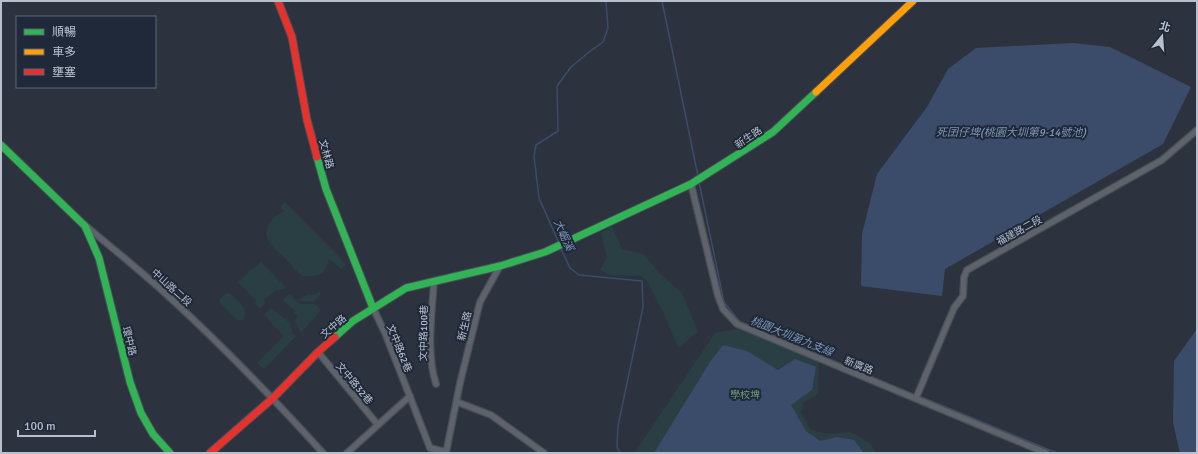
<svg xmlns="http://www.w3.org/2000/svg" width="1198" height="454" font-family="Signika,'Noto Sans TC',sans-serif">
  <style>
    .green { fill: #293f44 }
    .water { fill: #3a4c6a }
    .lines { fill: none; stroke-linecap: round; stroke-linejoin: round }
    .stream { stroke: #3a4c6a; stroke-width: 1.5 }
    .street-casing { stroke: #4a4e56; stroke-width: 8 }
    .fast-casing { stroke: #4a4e56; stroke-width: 9 }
    .slow-casing { stroke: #4a4e56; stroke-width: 9 }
    .jam-casing { stroke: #4a4e56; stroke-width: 9 }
    .street { stroke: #5d626b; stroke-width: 5.5 }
    .fast { stroke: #30b455; stroke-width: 7 }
    .slow { stroke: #ff9f0a; stroke-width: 7 }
    .jam { stroke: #e5322d; stroke-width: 7 }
    .labels { text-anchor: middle; stroke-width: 4; stroke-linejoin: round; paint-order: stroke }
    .street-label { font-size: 10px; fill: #b8bfcd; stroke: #1f2939 }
    .park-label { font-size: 10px; fill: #6ea07b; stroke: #1f2939 }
    .water-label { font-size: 11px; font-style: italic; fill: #7e94b6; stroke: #1f2939 }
  </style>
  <rect width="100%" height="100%" fill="#2d333e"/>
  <g class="green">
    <path d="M285,202L346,264L341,269L329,259C327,271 321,277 309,276C307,276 304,277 303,276C296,272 290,263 285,258C280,253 270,246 268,240C262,227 274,215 285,211L280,207Z"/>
    <path d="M612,227L622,249L644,254L659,273L682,293L698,332L678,348L665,316L647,281L641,276L610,275L600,270L607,257L601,233Z"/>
    <path d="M261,262L286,288L277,291L276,290L264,300L266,302L260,308L255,303L257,302L238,282Z"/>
    <path d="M320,291L321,293L314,302L301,301L298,300C307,297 302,293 315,295Z"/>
    <path d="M228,293L231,294C237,301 251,310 243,320H237L220,303V299L225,294Z"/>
    <path d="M291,294L293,298L300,304H315L321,310L301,333L295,321L298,316L294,313L296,311L283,301L286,296Z"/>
    <path d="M271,308L290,323L292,333L296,336L264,369L257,363L284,336L264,315Z"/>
    <path d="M737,329L819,359L818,394L803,403L801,413L811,430L828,434L850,432L870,443L876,453H633L636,451L715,333Z"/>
  </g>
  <g class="water">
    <path d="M1073,43L1110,47L1191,87L1163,144L945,269L942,296L861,286L862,234L877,174L927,107L948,69L976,48Z"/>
    <path d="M1197,329V453H1180L1173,423L1174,361Z"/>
    <path d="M723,345L747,351L778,370L795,359L816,367L812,390L791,405L806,431L820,441L837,437L854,440L864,453H654L710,362Z"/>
  </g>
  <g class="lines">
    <g class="stream">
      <path d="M662,1L698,176"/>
      <path d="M699,182L724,302L740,322"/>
      <path d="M559,243L539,198L534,156L536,145L558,131L557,86L571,67L589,52L603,42L608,28L606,1"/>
      <path d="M560,247L570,268L579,275L642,281L643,307L618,426L617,447L620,453"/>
      <path d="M859,372L915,395"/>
      <path d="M919,396L1057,453"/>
    </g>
    <g class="street-casing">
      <g id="street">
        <path d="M691,184L718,296L723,309L737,324L1046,453"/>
        <path d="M86,226C113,249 141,271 167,295C222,345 273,398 323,453"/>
        <path d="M434,281C432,313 426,353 436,384"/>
        <path d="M373,308L385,333L430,448L446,452"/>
        <path d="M318,352L378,425"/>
        <path d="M916,398L954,308L963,296L964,277L967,270L1162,160L1197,130"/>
        <path d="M457,402L491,415L544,453"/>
        <path d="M347,453L410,396"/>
        <path d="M446,453L460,383L480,302L500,266"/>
      </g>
    </g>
    <g class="fast-casing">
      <g id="fast">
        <path d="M1,145L85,226L99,258L130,382L141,413L153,434L170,453"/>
        <path d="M317,157L326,189L373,308"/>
        <path d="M335,337L353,321L406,288L500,266L545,252L691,184L773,132L816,92"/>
      </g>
    </g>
    <g class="slow-casing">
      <path id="slow" d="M816,92L913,1"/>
    </g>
    <g class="jam-casing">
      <g id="jam">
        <path d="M278,1L292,37L307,120L317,157"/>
        <path d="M210,453L273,398L318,352L335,337"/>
      </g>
    </g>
    <use href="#street" class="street"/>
    <use href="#fast" class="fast"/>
    <use href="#slow" class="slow"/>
    <use href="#jam" class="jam"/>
  </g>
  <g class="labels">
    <g class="street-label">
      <text transform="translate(748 137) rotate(-34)" y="4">新生路</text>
      <text transform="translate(327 154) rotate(75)" y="4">文林路</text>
      <text transform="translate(1019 230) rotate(-29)" y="4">福建路二段</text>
      <text transform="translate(172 287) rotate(42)" y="4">中山路二段</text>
      <text transform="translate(333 326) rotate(-41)" y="4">文中路</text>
      <text transform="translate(464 326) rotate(-76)" y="4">新生路</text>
      <text transform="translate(423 333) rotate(-89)" y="4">文中路100巷</text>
      <text transform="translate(130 341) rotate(76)" y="4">環中路</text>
      <text transform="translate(400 348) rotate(68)" y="4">文中路62巷</text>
      <text transform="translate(859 365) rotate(22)" y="4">新廣路</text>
      <text transform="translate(355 383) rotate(50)" y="4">文中路32巷</text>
    </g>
    <g class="park-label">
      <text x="745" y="398">學校埤</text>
    </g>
    <g class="water-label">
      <text x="1011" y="136">死囝仔埤(桃園大圳第9-14號池)</text>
      <text transform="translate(564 235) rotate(66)" y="4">大崛溪</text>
      <text transform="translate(792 336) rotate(22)" y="4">桃園大圳第九支線</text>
    </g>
  </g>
  <rect width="1198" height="454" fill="none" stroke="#b8bfcd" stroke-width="4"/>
  <rect x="16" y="16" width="140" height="72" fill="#1f2939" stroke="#5c6574"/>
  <rect x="24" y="29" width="20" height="6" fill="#30b455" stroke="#5c6574"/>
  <text x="52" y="36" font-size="12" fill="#b8bfcd">順暢</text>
  <rect x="24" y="49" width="20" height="6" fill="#ff9f0a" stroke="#5c6574"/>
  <text x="52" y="56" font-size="12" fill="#b8bfcd">車多</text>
  <rect x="24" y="69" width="20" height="6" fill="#e5322d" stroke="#5c6574"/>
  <text x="52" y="76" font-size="12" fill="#b8bfcd">壅塞</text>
  <g transform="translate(1162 36) rotate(17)" stroke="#1f2939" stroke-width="3" paint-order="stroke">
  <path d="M0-3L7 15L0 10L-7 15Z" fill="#b8bfcd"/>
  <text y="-6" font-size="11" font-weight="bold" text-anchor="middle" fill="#b8bfcd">北</text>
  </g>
  <path d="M18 430v6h77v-6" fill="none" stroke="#b8bfcd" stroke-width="2"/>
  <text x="24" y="430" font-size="12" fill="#b8bfcd" stroke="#1f2939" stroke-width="3" paint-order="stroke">100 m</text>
</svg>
